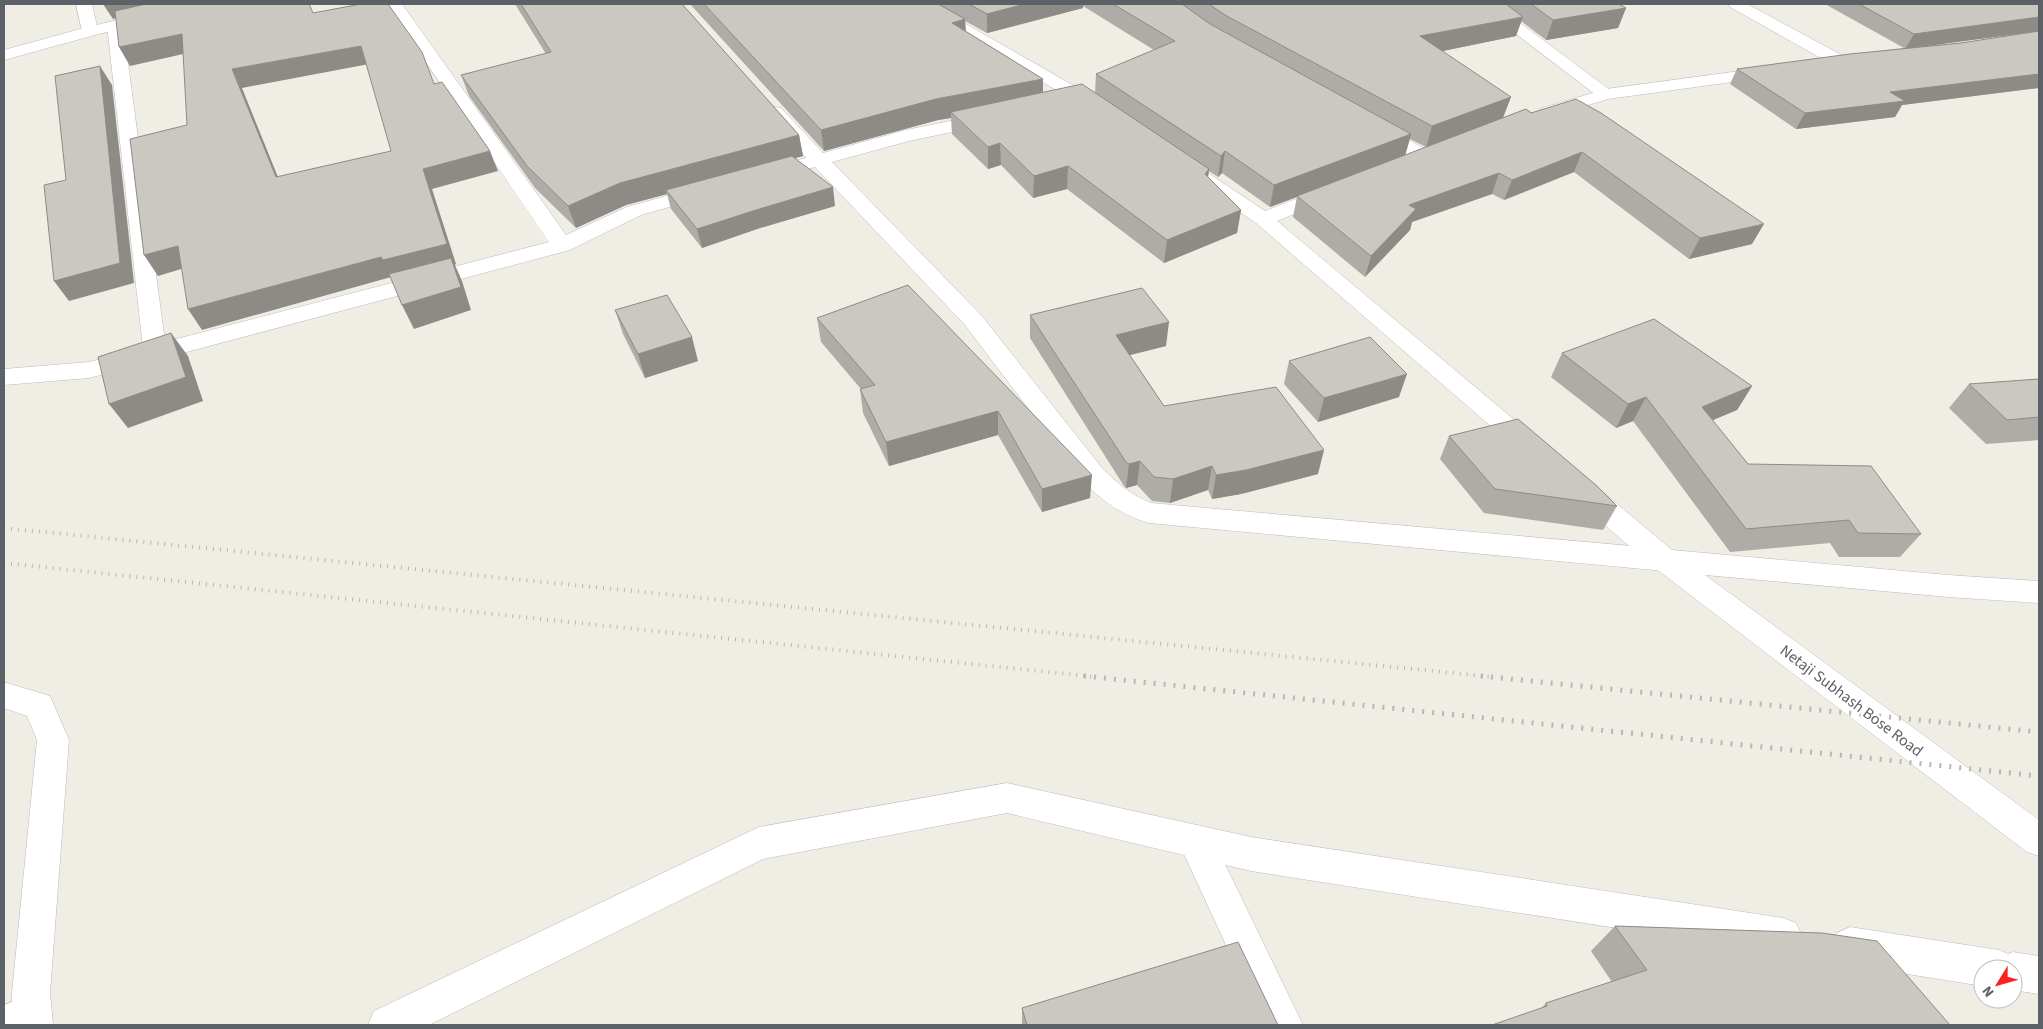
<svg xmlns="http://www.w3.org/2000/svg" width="2043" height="1029" font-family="'Source Sans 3',sans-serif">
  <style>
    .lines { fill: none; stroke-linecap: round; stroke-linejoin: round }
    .minor-casing { stroke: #b7bbc0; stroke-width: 1 }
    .tertiary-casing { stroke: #b7bbc0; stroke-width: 1 }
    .minor { fill: #fff; fill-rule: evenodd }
    .tertiary { fill: #fff; fill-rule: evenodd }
    .rail-far1 { stroke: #b6b7b8; stroke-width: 4; stroke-dasharray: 1 6; stroke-linecap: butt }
    .rail { stroke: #b6b7b8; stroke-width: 5; stroke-dasharray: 2 8; stroke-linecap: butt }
    .wall { fill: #afaba6; fill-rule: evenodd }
    .shaded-wall { fill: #8e8b87 }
    .building { fill: #cbc7c1; stroke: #8e8b87; fill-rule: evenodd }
    .labels { text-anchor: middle; stroke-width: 5; stroke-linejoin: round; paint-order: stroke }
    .street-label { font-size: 16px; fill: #5c6167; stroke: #fff }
  </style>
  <rect width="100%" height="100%" fill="#f0ede4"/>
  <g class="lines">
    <g class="minor-casing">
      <g id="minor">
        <path d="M76,4H92L98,31L96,34H84L82,31Z"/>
        <path d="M386,4H402L566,235L627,207L705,185L712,187L715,191L712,195L641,215L570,250L89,378L4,385V369L89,362L143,348L107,25L109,22H121L123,25L165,342L549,242Z"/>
        <path d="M1477,4H1495L1615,94L1612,98L1606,99L1600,98Z"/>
        <path d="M1728,4H1747L1847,58L1850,62L1847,66H1835L1730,7Z"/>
        <path d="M775,107L781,108L823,153L906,130L989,113L995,115L998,119L995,123L909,141L832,162L981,315L1102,468C1117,483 1131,495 1151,503L1665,549L1675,552L1679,560L1675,568L1665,571L1149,523C1122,515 1103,502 1084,482L965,325L815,167L805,170L798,168L795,164L798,160L806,158L766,112L769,108Z"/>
        <path d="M1374,122L1381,124L1430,152L1433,156L1430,160L1423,162L1416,160L1367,132L1365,128L1367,124Z"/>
        <path d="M1196,825L1208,829L1303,1025H1263L1178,841L1184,829Z"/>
        <path d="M32,994L46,1000L52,1014L47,1025H4V1005Z"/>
      </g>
    </g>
    <g class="tertiary-casing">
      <g id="tertiary">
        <path d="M183,4H209L207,7L95,35L4,60V50L84,28Z"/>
        <path d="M912,4H931L1104,103L1107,107L1104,111L1098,112L1092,111L914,7Z"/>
        <path d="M1770,67L1776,68L1779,72L1776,76L1608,99L1545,118L1539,117L1536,113L1539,109L1606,89Z"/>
        <path d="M1192,165L1199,167L1265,211L1322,189L1329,187L1336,189L1339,193L1336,197L1277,221L1541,442L1545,448L1541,454L1532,457L1523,454L1256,223L1185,175L1182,171L1185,167Z"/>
        <path d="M1582,480L1592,483L1672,550L1948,575L2039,581V603L1948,597L1705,575L2039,820V856L2027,852L1655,568L1572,497L1569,490L1572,483Z"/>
        <path d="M7,683L50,696L69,740L50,993L53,1025H13L12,993L37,740L27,716L7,709L4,710V684Z"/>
        <path d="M1007,783L1251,837L1783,918L1796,923L1802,936L1796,949L1783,954L1251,871L1007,813L763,859L429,1025H368L374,1011L759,827Z"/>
        <path d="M1850,927L1999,950L2008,954L2013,952L2039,956V994L2013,990V969H1983V986L1850,965L1837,959L1831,946L1837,933Z"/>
      </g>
    </g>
    <use href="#minor" class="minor"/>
    <use href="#tertiary" class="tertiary"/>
    <g class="rail-far1">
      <path d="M4,528L1493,677"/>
      <path d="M4,563L1096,677"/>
    </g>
    <g class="rail">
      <path d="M1084,676L2039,776"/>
      <path d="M1481,676L2039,732"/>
    </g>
  </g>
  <g class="wall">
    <path d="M515,4H682L799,135L803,156L795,158L835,206L760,228L702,248L671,209L667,194L626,205L576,228L535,188L469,96L461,75L546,54Z"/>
    <path d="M690,4H1619L1626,8L1618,28L1546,40L1521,21L1516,36L1442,51L1504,118L1526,109L1752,244L1689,259L1574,172L1504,200L1492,194L1412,222L1410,230L1365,277L1293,217L1297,197L1270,207L1222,173L1218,177L1209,171L1208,178L1241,210L1237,233L1164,263L1067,189L1033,198L1001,165L988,169L952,134L951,118L938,120L824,151ZM1083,6L1154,50L1096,74L1095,93H1043V79L966,31L965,21L987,33L1083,8ZM1410,139L1426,147L1405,155Z"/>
    <path d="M1825,4H2039V88L1902,105L1895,117L1796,129L1730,84L1737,69L1904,48ZM2039,31L1961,43L1923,46Z"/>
    <path d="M908,285L1090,498L1042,512L998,435L889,466L863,413L860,389H861L821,342L817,318Z"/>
    <path d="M615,310L698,361L645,378L623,334Z"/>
    <path d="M1030,315L1166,346L1130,355L1164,406L1318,474L1241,494L1212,499L1208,490L1170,503L1152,501L1137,485L1126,488L1124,486L1030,338Z"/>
    <path d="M1562,353L1752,386L1737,410L1712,420L1748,464L1921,534L1900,557H1839L1830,543L1730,552L1633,421L1616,428L1551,377Z"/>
    <path d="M1289,361L1399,397L1318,422L1284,384Z"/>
    <path d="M2039,379V440L1986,444L1949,408L1969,384Z"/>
    <path d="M1449,436L1617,506L1603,530L1484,513L1440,459Z"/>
    <path d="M1615,926L1822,933L1541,1009L1546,1003L1612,982L1591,951Z"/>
    <path d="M1022,1008L1278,1025H1022Z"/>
  </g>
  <g class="shaded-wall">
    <path d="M103,4H176L113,19Z"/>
    <path d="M1025,4H1083V8L987,33V14Z"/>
    <path d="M1626,8L1618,28L1546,40L1553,20Z"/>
    <path d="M1523,17L1516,36L1414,57L1420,36Z"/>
    <path d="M2039,17V31L1905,49L1914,34Z"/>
    <path d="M965,19L966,39L952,23Z"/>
    <path d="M182,34L192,52L130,66L119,47Z"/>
    <path d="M361,46L369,64L242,88L286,197L276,177L232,69Z"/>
    <path d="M100,66L112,85L134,283L69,301L54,281Z"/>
    <path d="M2039,74V88L1902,105L1895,117L1796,129L1805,113L1890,92Z"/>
    <path d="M1043,79V100L951,112V118L938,120L824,151L821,130L936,99Z"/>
    <path d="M1511,97L1503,118L1426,148L1432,126Z"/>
    <path d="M1411,134L1405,156L1270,207L1274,185Z"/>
    <path d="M799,135L803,156L669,193L666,190L667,194L626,205L576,228L568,206L620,183Z"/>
    <path d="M1000,143L1001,165L988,169V147Z"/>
    <path d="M490,151L498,171L432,189L456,264L455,265L462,281L471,310L414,329L402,305L391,277L202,330L188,309L381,257L423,169Z"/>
    <path d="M1225,151L1222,173L1218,177L1221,156Z"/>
    <path d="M1582,152L1574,172L1504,200L1512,180Z"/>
    <path d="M1068,166L1067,189L1033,198L1034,176Z"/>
    <path d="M1209,169L1206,191L1205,174Z"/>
    <path d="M1499,173L1492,194L1412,222L1410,230L1365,277L1371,256L1409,205Z"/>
    <path d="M833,187L835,206L760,228L702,248L697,229L756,210Z"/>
    <path d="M1241,210L1237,233L1164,263L1167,240Z"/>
    <path d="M1764,224L1752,244L1689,259L1700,238Z"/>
    <path d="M178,246L191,266L158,276L144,255Z"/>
    <path d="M1169,322L1166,346L1114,359L1116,335Z"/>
    <path d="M171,333L188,356L203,401L128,428L109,404Z"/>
    <path d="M692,337L698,361L645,378L638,354Z"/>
    <path d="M1407,374L1399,397L1318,422L1324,398Z"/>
    <path d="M1752,386L1737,410L1687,431L1702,407Z"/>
    <path d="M1646,397L1633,421L1616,428L1628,404Z"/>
    <path d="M998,411V435L889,466L886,442Z"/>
    <path d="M1324,450L1318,474L1241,494L1212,499L1216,475Z"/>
    <path d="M1140,461L1137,485L1126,488L1129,464Z"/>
    <path d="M1212,466L1208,490L1170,503L1173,479Z"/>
    <path d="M1092,475L1090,498L1042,512V489Z"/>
  </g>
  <g class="building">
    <path d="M146,4H309L313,13L361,4H388L422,52L434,84L442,82L490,151L423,169L447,244L383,260L381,257L188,309L178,246L144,255L130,139L187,125L182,34L119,47L115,11ZM361,46L391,151L276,177L232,69Z"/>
    <path d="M521,4H682L799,135L620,183L568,206L527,166L461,75L551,52Z"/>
    <path d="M704,4H938L965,19L952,23L1043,79L936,99L821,130Z"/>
    <path d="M969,4H1025L987,14Z"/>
    <path d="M1113,4H1182L1210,24L1411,134L1274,185L1225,151L1221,156L1096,74L1175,41Z"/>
    <path d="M1209,4H1506L1523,17L1420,36L1511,97L1432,126L1225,15Z"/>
    <path d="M1531,4H1619L1626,8L1553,20Z"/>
    <path d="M1859,4H2039V17L1914,34Z"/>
    <path d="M2039,31V74L1890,92L1905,101L1805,113L1737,69L1850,54L1961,43Z"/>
    <path d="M100,66L120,263L54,281L44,185L66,180L55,76Z"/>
    <path d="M1082,84L1209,169L1205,174L1241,210L1167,240L1068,166L1034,176L1000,143L988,147L951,112Z"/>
    <path d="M1576,99L1601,113L1764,224L1700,238L1582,152L1512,180L1499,173L1409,205L1416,209L1371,256L1297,196L1526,109L1531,113Z"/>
    <path d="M792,156L833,187L756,210L697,229L666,190Z"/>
    <path d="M451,258L461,287L402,305L389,274Z"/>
    <path d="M908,285L1092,475L1042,489L998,411L886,442L860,389L875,385L817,318Z"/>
    <path d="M1142,288L1169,322L1116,335L1164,406L1276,387L1324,450L1246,470L1216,475L1212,466L1173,479L1154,477L1140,461L1129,464L1126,462L1030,315Z"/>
    <path d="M667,295L692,337L638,354L615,310Z"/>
    <path d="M1654,319L1752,386L1702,407L1748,464L1871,466L1921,534L1858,533L1849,520L1746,529L1646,397L1628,404L1562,353Z"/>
    <path d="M171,333L186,377L109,404L98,357Z"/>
    <path d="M1370,337L1407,374L1324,398L1289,361Z"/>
    <path d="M2039,379V417L2007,420L1969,384Z"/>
    <path d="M1518,419L1597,486L1617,506L1495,489L1449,436Z"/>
    <path d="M1615,926L1822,933L1877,941L1950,1025H1492L1547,1006L1546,1003L1647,970Z"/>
    <path d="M1238,942L1278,1025H1027L1022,1008Z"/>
  </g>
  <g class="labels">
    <g class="street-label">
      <text transform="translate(1852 700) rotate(37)" y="6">Netaji Subhash Bose Road</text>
    </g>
  </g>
  <rect width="2043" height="1029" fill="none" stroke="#5c6167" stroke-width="10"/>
  <g transform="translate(1998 984) rotate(233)"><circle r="24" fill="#ffffff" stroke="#bec0c2"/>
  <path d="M0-4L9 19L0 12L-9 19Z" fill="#fa2120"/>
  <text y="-8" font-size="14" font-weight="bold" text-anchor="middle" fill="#5c6167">N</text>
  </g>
</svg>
